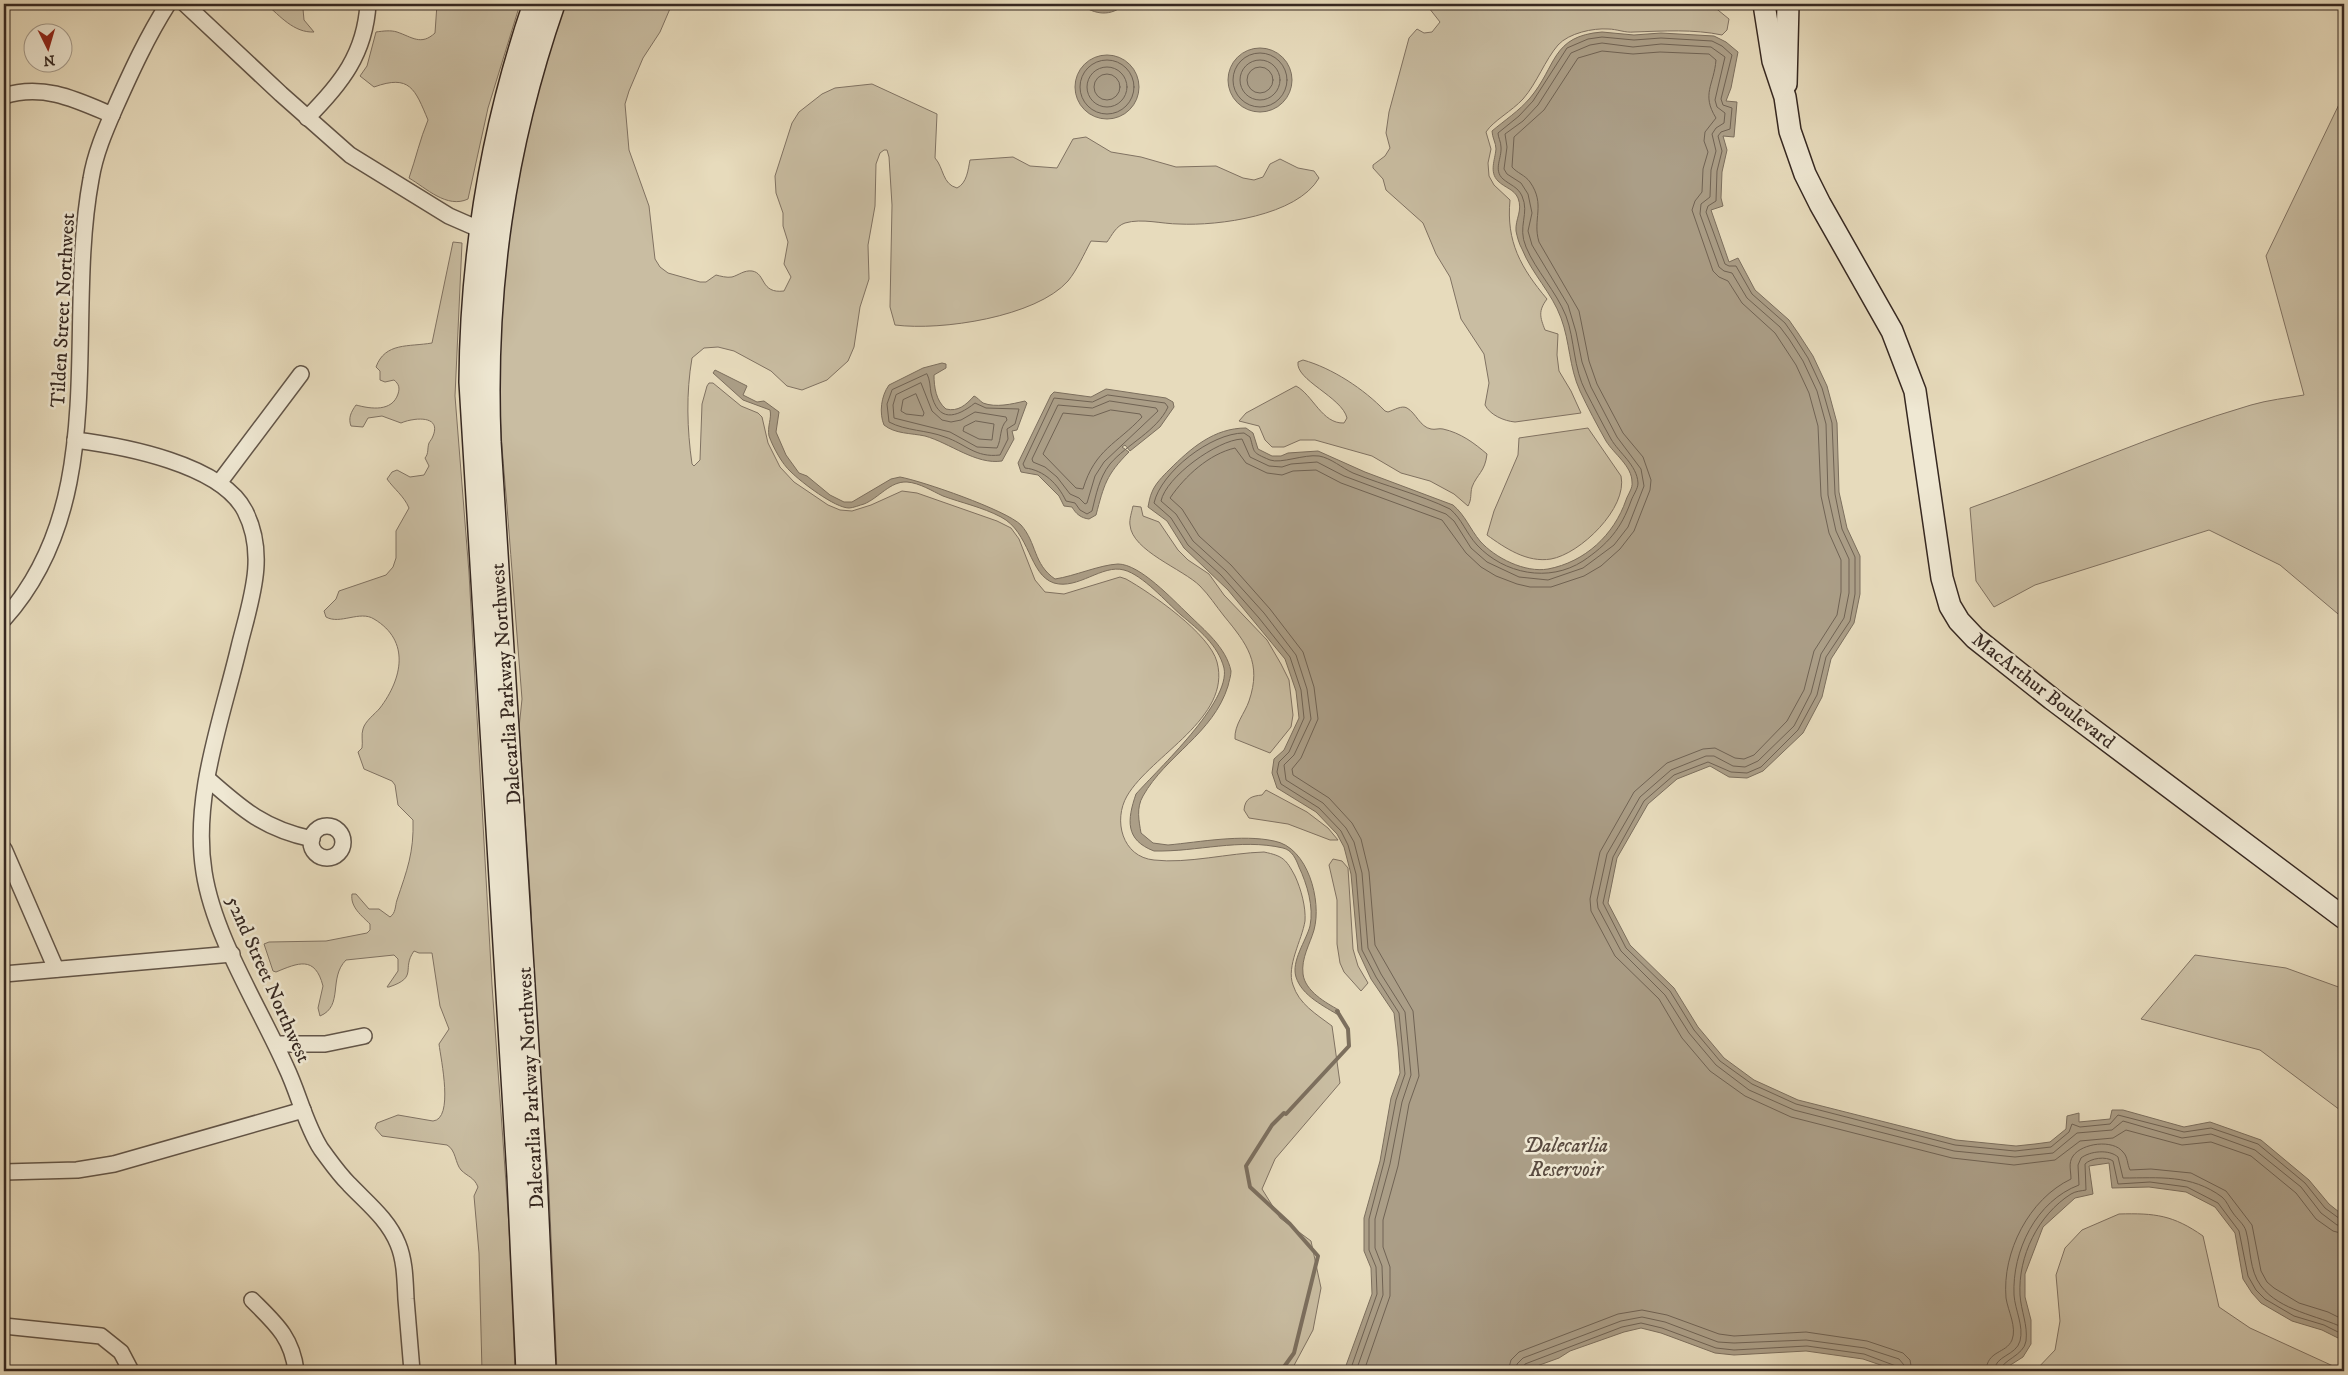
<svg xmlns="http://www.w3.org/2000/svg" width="2348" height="1375" font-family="'IM FELL DW Pica',serif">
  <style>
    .green { fill: #c9bda2; stroke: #807262 }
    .water { fill: #ab9e87; stroke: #7c6f5e }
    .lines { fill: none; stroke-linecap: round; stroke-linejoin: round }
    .shore { stroke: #706354; stroke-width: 1 }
    .stream { stroke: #7c6f5e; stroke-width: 4 }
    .street-casing { stroke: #625548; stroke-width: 18 }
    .secondary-casing { stroke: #362821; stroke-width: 24 }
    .street { stroke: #efe8d3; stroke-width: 15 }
    .secondary { stroke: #efe8d3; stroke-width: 21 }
    .labels { text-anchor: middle; stroke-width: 5; stroke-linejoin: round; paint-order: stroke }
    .street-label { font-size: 20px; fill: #362821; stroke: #efe8d3 }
    .water-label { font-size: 21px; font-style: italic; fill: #594b40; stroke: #efe8d3 }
  </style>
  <rect width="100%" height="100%" fill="#e7dbbc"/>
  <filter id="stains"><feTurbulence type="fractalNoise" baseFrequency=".004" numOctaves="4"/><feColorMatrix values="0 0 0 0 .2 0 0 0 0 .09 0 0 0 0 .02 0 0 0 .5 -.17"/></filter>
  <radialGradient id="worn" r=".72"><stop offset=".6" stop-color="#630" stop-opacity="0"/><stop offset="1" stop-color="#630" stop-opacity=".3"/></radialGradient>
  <g class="green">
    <path d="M266,4H297L303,9L304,20L314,32C294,33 280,16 266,4Z"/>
    <path d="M437,4H520L488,108L468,199C447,209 426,188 409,178C416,158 420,139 428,120C415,89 410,74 374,87L360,76L367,66L376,32C383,31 391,30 397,32C412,37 421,46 435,33Z"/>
    <path d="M565,4H672L660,32L643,58L629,91L625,104L629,150L649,206L655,259L660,267L668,273L700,282H706L716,275C720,276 727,278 732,277C739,275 744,270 752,271C766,273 760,294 784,291L791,277L784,264L788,242L783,226V213L776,193L775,176L792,123L799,112L822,94L835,88L872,84L937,114L935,158C944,168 942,184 957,188C967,183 968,170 970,160L1013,157L1030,166L1057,168L1073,139L1086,137L1111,152L1141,157L1176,167L1216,166L1243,178L1254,180L1263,177L1270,164L1280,159L1298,168L1314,171L1319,178C1297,216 1218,226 1179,224C1162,224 1142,218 1125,223C1116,226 1112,235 1107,242L1091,241C1084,254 1077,270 1068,281C1036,317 941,331 895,325L890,307L892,205L889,157L887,150H884L880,153L876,164L875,206L868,245L869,279L860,307L854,347L848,361L827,380L802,390L787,386L771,371L734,351L718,347L704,348L692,358C686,393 687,429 692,464L694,466L700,460L702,404L707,386L709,383H713L741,406L758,413L762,417L768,443L780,467L794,482L828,505L840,510L852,511L871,505L902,491L917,493L997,521L1011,528L1019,539L1035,580L1045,592L1064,594L1120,577L1126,579C1151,593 1210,634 1217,662C1232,718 1151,755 1127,796C1113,820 1122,857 1154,860C1187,864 1229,853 1264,852C1283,856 1286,859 1295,876C1301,889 1306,907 1305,921C1302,940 1286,966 1293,985C1299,1004 1316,1014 1332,1026L1340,1083L1275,1159L1262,1189L1280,1218L1311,1241L1321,1288L1313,1330L1291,1371H557L548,1169L535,1013L531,907L519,728L522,699C517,635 512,571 507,506C502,450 497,393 499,336C502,224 526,109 565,4Z"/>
    <path d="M1428,4H1502L1506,10L1514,4H1692L1713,6L1729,19L1727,30L1722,35C1694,29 1663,31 1634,32C1625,33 1617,29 1608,29C1593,28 1569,33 1558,45C1545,60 1537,83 1523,99C1512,111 1493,121 1486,132L1491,149L1488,163L1489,176L1494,185L1510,200C1506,242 1521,268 1547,299C1538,311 1540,317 1545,330L1558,334L1557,355L1559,371L1571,391L1581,413L1515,422C1504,421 1490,415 1485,405L1489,383L1484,354L1461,319L1450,277L1436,254L1423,223L1386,190L1383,179L1373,168V165L1385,156L1390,148L1386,133L1389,112L1409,38L1417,29L1424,33L1432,32L1440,22L1429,8Z"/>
    <path d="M2344,94V619L2280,565L2209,530L2035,585L1994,607L1976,581L1970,508C2064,475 2155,433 2251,405C2268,400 2287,398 2304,395L2266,256Z"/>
    <path d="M453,242L462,243L455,396L469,573L492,985L509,1226L515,1371H482L479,1253L474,1196L478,1187C474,1177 468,1177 461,1170C455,1163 456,1150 447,1145L382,1136L375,1128L377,1123L398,1115L433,1121C454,1119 441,1060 439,1044L449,1029L440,1006L432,953H419L414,951C401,969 419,977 389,987H387L398,971V959L394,955L346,960C328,978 344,1006 320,1016L318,1008L323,986C315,955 298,963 276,972L273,971L264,944L269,942L326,941L367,933L370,930V924C362,916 350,907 352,894H356L369,909H379L390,917C396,913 395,906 397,900C407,870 414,853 413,820L398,805L395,785L392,781L364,769L358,752L362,748C363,742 361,734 363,729C365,721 375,714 380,708C402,679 411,641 374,619C360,610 340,625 326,617L324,611L336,599L339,591L386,575L393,567L396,558V531L409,508C404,496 394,489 387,479L392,472L397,470L410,477L424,475L429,466L425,458C429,453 427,449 429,443C430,441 432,439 433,436C442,414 412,418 401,423L382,416L368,418L363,427L351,426C348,418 351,412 356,405C371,409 392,412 398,394C400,388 399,384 394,380L385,382L380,380V371L376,367C385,342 409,347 432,343Z"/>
    <path d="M1303,360C1332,368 1364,389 1385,411L1388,412C1394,410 1402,405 1407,408C1416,413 1420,427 1431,429C1435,430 1439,428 1443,429C1461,433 1474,443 1487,454C1485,472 1477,474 1472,487C1470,494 1472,499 1468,506L1454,494L1430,481L1401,473L1372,456L1315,440H1300L1284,447H1272L1265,440L1259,426L1239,421L1246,413L1296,386C1313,395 1322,424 1344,423L1347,418C1342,397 1295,380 1298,362Z"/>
    <path d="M1588,428L1621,476C1628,508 1580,554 1551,559C1527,563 1505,548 1487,535L1494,511L1518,455L1519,438Z"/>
    <path d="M1133,506L1141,507L1143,516L1159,522L1178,550L1188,560L1209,574L1224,595L1267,640L1281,664L1289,680L1293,715L1291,727L1270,753L1235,739C1234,725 1245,713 1249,701C1262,663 1247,644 1224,616C1216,606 1209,595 1200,586C1183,569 1132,551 1130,525C1129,520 1132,511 1133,506Z"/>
    <path d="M1266,790L1307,812L1328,828L1338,840H1330L1288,824L1249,818L1244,810C1245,798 1252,796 1262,795Z"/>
    <path d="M1333,859L1342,861L1348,868L1353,949L1358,966L1368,983L1361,991L1344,972L1340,963L1337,944V900L1329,865Z"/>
    <path d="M2195,955L2286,968L2344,989V1113L2260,1050L2141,1019Z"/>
    <path d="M2119,1214C2155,1213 2173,1215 2203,1236L2219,1307L2250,1328L2344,1371H2035L2055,1350L2060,1321L2056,1275L2065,1248L2082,1230Z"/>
  </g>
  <g class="water">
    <path d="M1080,4H1125C1111,17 1095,15 1080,4Z"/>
    <path d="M1602,32L1634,35L1661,33L1714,36L1726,42L1738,52L1731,88L1726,101L1737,102L1734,137L1723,136L1727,150L1722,172L1721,198L1723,206L1711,210L1729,262L1738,258L1755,290L1789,320L1798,333L1813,356L1827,386L1837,423L1839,492L1847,528L1860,556V594L1854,623L1831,659L1822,697L1803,733L1763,771L1747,778L1729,777L1710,766L1677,779L1648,804L1617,858L1608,903L1630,945L1674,988L1698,1027L1724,1058L1754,1080L1798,1100L1956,1140L2016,1146L2035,1144L2050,1142L2066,1129L2067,1116L2079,1113V1122L2110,1119L2112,1110H2123L2184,1127L2210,1122L2261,1140L2309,1180L2329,1204L2344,1216V1341L2322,1330L2292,1321L2261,1303L2252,1293L2243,1279L2235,1233L2215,1207L2186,1192L2149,1187L2112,1188L2109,1163L2089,1166L2093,1194L2075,1198L2043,1227L2025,1274V1297L2031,1320V1344L2023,1357L2001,1371H1898L1863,1359L1806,1351L1734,1355L1715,1353L1661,1333L1641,1328L1624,1332L1570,1351L1559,1358L1523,1371H1344L1372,1294L1371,1268L1364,1251V1218L1380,1161L1391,1098L1400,1073L1398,1047L1394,1013L1371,979L1358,951L1351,874L1344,847L1337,834L1316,812L1277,788L1272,773L1274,759L1284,750L1299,718L1296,691L1285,659L1228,590L1184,548L1167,521L1148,507C1149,502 1150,496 1152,492C1155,484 1163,476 1169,470C1191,448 1214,428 1246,428L1253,433L1258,449L1272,456H1281L1288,453L1318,451L1365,472L1453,505C1465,515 1470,529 1480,541C1495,558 1525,573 1548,569C1585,562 1614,535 1626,500C1628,494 1633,488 1632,482C1632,466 1614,454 1606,441C1597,425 1588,408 1580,391C1569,367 1570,342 1561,318C1552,293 1532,274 1522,249C1519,244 1517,236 1516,231C1515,219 1523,211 1518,198C1514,189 1505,188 1498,181C1489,172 1495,160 1496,149C1496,143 1492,137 1492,131C1505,120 1519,111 1530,98C1557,66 1551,36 1602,32Z"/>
    <circle cx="1260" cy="80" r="32"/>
    <circle cx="1107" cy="87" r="32"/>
    <path d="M942,363L946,364V368L934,375C934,387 936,401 946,409C958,412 966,405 974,396C977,397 980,401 983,403C996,408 1012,404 1025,401L1027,403L1017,430L1012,431L1014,439L1002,461C976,465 950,443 925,436C911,433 895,434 884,425C879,413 881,396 889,385L923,368Z"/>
    <path d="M715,370L747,386L743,395L757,402L764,401L779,412L776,432L786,455L799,473L807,476L830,495L844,502H852L891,479L900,477C922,481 1006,510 1021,525C1037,543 1033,564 1055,579C1075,576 1099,565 1118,564C1140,564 1173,600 1188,614C1204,630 1226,647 1231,671C1231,676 1229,681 1228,686C1213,734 1166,755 1143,796C1136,808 1139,821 1141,833L1153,843L1168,845C1200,842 1242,834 1274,841C1308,847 1322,901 1314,930C1310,944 1301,958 1303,974C1305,991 1326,1003 1339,1010L1340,1016C1324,1006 1302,996 1296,977C1291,961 1306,941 1310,926C1314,907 1307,884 1299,867C1296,859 1292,850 1283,848C1240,838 1197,852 1154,851C1125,840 1127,820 1136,794C1158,769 1231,702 1224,668C1218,645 1199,630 1181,615C1166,602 1143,575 1124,570C1102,564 1078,590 1054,583C1029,575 1030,532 1001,517C982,507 962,503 943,496C932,491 920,483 907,482C890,481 879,498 864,504C860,505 853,508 849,508C835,508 801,482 791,472C782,464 773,447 769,436C767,427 772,418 770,410L743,400L713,373Z"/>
    <path d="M1106,389L1166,398L1173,402L1174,407L1160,427L1130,451L1125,445L1122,447L1129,452C1106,475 1104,485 1096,515L1089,519C1081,518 1076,514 1072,507L1064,506L1059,496L1038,475L1021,472L1018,463L1051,395L1054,392L1091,397Z"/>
  </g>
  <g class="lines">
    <g class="shore">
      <circle cx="1260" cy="80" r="27"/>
      <circle cx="1260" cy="80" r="20"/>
      <circle cx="1107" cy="87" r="27"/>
      <circle cx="1107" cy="87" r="20"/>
      <circle cx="1260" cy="80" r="13"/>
      <circle cx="1107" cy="87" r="13"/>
      <path d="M927,374C930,379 930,387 931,393C938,423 956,418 975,403L986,408L1019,409L1015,424L1007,429L1008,439L1000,455C975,458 966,444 945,437C927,430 906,431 889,422L887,404L892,390Z"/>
      <path d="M921,383L932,411L942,420L951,422L961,420L975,412L1006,417L1007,420C999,428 1002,438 997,448L977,447L950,432L894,418L893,405L896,395Z"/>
      <path d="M916,394L924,413L923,416L906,414L901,411L903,400Z"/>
      <path d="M1108,395L1165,403L1168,407C1157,431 1127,444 1110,464C1099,478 1096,495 1092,511L1087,514L1080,510L1075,503L1066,501C1058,484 1044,470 1025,468L1023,464L1054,398L1092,402Z"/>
      <path d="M1110,401L1156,408L1158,411L1104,462L1095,476L1087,503L1085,504L1079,498L1070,494L1057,477L1045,467L1033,462L1032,459L1058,405L1092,408Z"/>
      <path d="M1111,410L1140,414L1142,417C1117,444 1095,449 1083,489L1076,488L1043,454L1063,413L1093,416Z"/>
      <path d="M976,421L994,424L992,440L979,439L963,431L964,427Z"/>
      <path d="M1350,1371L1377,1294L1376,1267L1369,1250V1219L1384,1162L1396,1100L1405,1074L1399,1013L1376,977L1362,950L1356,874L1348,845L1341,831L1319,808L1281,784L1277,772L1279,762L1289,752L1304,718L1301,690L1290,657L1259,618L1221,575L1188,545L1171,518L1154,503C1161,472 1211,433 1244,433L1250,437C1255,453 1251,452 1270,460C1281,464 1304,454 1319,456C1331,458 1342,468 1353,473C1385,486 1419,494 1450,509C1462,519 1466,533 1477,545C1504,574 1549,583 1583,561C1608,544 1621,529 1631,501C1633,495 1638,489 1638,483C1637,465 1619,453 1611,439C1602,423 1594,407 1586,392C1573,368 1575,340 1566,316C1556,291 1536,271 1526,247C1517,226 1530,214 1522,196C1518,187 1510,185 1503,179C1493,170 1502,158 1501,147C1501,142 1498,137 1498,133L1519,116L1533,101L1567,48L1588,39L1602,37L1634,40L1661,38L1712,41L1722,46L1732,55L1721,99L1723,105L1732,108L1730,129L1721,132L1718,136L1722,151L1717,171L1716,201L1708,206L1706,212L1725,264L1729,266H1736L1752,294L1785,323L1794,336L1808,358L1822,388L1832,423L1835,494L1842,529L1855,557V594L1850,621L1826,657L1817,695L1798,730L1761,767L1747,773L1731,772L1708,762L1674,775L1644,801L1613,857L1603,903L1626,948L1670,991L1694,1030L1720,1061L1752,1084L1796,1104L1955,1145L2015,1151L2051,1147L2069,1132L2072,1124L2080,1127L2110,1124L2118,1115L2184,1132L2211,1128L2258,1144L2305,1183L2325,1208L2340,1219L2344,1220"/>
      <path d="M1356,1371L1383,1295L1382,1266L1375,1248V1219L1390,1164L1402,1102L1411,1075L1405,1012L1381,974L1368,948L1362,873L1354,842L1346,828L1323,803L1286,780L1284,765L1294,755L1311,719L1307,689L1296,655L1264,613L1226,571L1193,541L1176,514L1161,501C1166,477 1217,440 1242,439L1250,457L1269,466L1282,467L1291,464L1317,462L1344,476L1446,514L1454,521L1471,548L1487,562L1519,577L1548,580L1583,568L1614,545L1628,527L1644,486L1641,469L1617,437L1591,387L1582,362L1576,332L1568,305L1532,245L1528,231L1532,213L1528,194L1521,183L1507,174L1504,169L1507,147L1505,134L1523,121L1538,105L1571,53L1590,45L1602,43L1633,47L1661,44L1711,47L1725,57L1715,100L1717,107L1725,113L1724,123L1716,128L1712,134L1716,151L1711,170L1710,197L1701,204L1700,214L1719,267L1724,271L1732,273L1747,298L1780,327L1789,339L1803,361L1817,391L1826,424L1828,495L1836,531L1849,559V593L1844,618L1821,654L1811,693L1794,726L1758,761L1745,767L1733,766L1714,756H1706L1671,770L1640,797L1607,854L1597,900L1598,908L1621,951L1665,995L1689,1033L1716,1065L1749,1090L1794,1110L1954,1151L2015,1157L2053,1153L2077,1133L2112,1130L2123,1121L2182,1138L2211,1134L2255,1150L2301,1187L2321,1213L2337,1225L2344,1226"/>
      <path d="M1364,1371L1390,1296V1267L1383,1247V1220L1398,1166L1409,1104L1419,1076L1413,1011L1375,945L1369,872L1361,839L1352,823L1329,798L1293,775L1292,769L1301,758L1318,719L1314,687L1303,652L1270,609L1231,565L1199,536L1182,509L1170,498C1185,476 1209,454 1235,448L1246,463L1267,473L1282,475L1293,471L1316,470L1341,483L1442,520L1466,553L1481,567L1496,576L1517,584L1530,587H1551L1584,576L1601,566L1620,549L1634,531L1650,490L1651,480L1643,457L1623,433L1597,384L1589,361L1579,311L1539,242C1532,219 1546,205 1530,182C1525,175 1517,173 1512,167L1514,137L1544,110L1578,58L1602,51L1633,54L1660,52L1709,54L1716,60C1714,85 1701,94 1716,118L1705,132L1704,141L1708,152L1703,169L1702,192L1695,201L1692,210L1713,271L1719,277L1728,281L1742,303L1775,333L1796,365L1809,393L1818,426L1821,496L1829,533L1841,560V592L1837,615L1814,651L1804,690L1787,721L1754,755L1744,759L1735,758L1715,748L1703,749L1667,763L1634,792L1600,852L1590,899L1591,911L1615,956L1659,999L1682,1038L1710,1071L1745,1096L1791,1117L1952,1158L2014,1165L2055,1160L2080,1141L2113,1138L2126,1130L2182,1145L2211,1142L2251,1156L2296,1193L2316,1219L2333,1231L2344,1234"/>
      <path d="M1508,1371L1511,1360L1519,1352L1618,1314L1642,1310L1667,1315L1719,1334L1734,1336L1806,1332L1867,1341L1903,1353L1910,1360L1912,1371"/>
      <path d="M1516,1371L1517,1364L1523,1358L1621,1321L1642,1317L1665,1322L1718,1342L1734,1343L1806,1340L1865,1348L1899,1359L1904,1365L1905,1371"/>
      <path d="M1522,1371L1525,1364L1622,1327L1641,1323L1662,1328L1716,1348L1734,1350L1807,1346L1864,1354L1896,1366L1898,1371"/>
      <path d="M1986,1371C1987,1350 2006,1354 2012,1340C2017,1327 2008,1311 2006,1298C2002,1252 2029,1199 2071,1179C2071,1171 2068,1163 2073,1156C2082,1143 2113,1139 2123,1152C2128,1157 2127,1164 2130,1170L2151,1169L2191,1173L2226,1191L2252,1225L2261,1271L2267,1282L2274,1288L2299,1303L2328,1312L2344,1320"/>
      <path d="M1994,1371C1995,1355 2016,1356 2020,1341C2024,1326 2015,1310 2014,1295C2012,1251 2036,1201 2079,1185L2078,1165L2081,1158C2090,1151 2109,1149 2118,1157L2123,1178C2159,1178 2191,1174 2222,1197C2227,1201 2229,1208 2233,1213C2237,1219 2244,1224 2246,1231C2251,1249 2249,1270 2261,1286C2280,1311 2317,1315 2344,1328"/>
      <path d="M2000,1371C2001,1360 2024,1356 2026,1341C2028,1325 2021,1311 2020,1295C2018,1256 2038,1215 2071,1194C2076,1191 2081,1191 2086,1190L2085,1164C2091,1158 2106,1156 2113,1161L2118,1184L2150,1182L2187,1187L2218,1203L2239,1231L2248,1276L2256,1290L2265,1299L2294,1316L2324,1325L2344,1335"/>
    </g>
    <path class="stream" d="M1281,1371L1294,1353L1318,1256L1290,1224L1250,1187L1246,1166L1272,1125L1284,1113L1286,1114L1349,1046L1348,1029L1337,1011"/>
    <g class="street-casing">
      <g id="street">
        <path d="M185,4L281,94L350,155L449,216L488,233"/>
        <path d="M4,96C43,83 77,100 112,115"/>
        <path d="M307,118C341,84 365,54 368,4"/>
        <path d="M75,440C123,446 221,464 245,511C268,556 250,602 239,647C222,719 192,797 204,872C214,937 259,1006 286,1067C299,1094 305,1124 321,1149C330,1161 338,1173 349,1184C367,1203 388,1219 398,1244C405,1261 405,1280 406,1299C408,1323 410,1347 412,1371"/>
        <path d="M219,483L301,374"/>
        <path d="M4,619C112,499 64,325 91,179C95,154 105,131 115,108C131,72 147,37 168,4"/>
        <path d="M208,779C243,810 265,829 312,839"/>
        <circle cx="327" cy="842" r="16"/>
        <path d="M4,849L56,969"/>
        <path d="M4,974L232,954"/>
        <path d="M276,1044H325L364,1036"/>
        <path d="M4,1172L77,1170L114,1164L303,1110"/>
        <path d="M252,1300C275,1323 292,1337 296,1371"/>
        <path d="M4,1326L101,1336L121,1352L131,1371"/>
      </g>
    </g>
    <g class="secondary-casing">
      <g id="secondary">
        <path d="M1764,4L1773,61L1785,97L1790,131L1805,174L1820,204L1892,331L1915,391L1942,578L1950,606L1959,621L1975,638L2052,699L2344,918"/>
        <path d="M1786,84L1788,4"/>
        <path d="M527,1371L518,1176L470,382C471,253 492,126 534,4"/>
        <path d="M545,1371L536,1176L490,442C484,290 504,148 554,4"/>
      </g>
    </g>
    <use href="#street" class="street"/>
    <use href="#secondary" class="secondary"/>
  </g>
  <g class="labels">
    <g class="street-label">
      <text transform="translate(62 310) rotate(-87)" y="7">Tilden Street Northwest</text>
      <text transform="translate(505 684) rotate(-94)" y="7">Dalecarlia Parkway Northwest</text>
      <text transform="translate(2044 690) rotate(38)" y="7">MacArthur Boulevard</text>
      <text transform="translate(269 979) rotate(66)" y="7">52nd Street Northwest</text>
      <text transform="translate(530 1088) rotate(-93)" y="7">Dalecarlia Parkway Northwest</text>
    </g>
    <g class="water-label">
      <text x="1566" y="1152">Dalecarlia<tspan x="1566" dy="24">Reservoir</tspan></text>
    </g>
  </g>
  <rect width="2348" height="1375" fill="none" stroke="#e7dbbc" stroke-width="20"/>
  <rect x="5" y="5" width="2338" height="1365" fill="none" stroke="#362821" stroke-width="2.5"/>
  <rect x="10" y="10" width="2328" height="1355" fill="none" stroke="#362821"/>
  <g transform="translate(48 48) rotate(175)"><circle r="24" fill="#efe8d3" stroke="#a59b8c"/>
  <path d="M0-4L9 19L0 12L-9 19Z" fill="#8f2418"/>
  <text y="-8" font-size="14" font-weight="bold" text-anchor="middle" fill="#362821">N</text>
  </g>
  <rect width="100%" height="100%" filter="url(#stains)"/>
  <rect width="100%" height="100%" fill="url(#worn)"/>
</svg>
